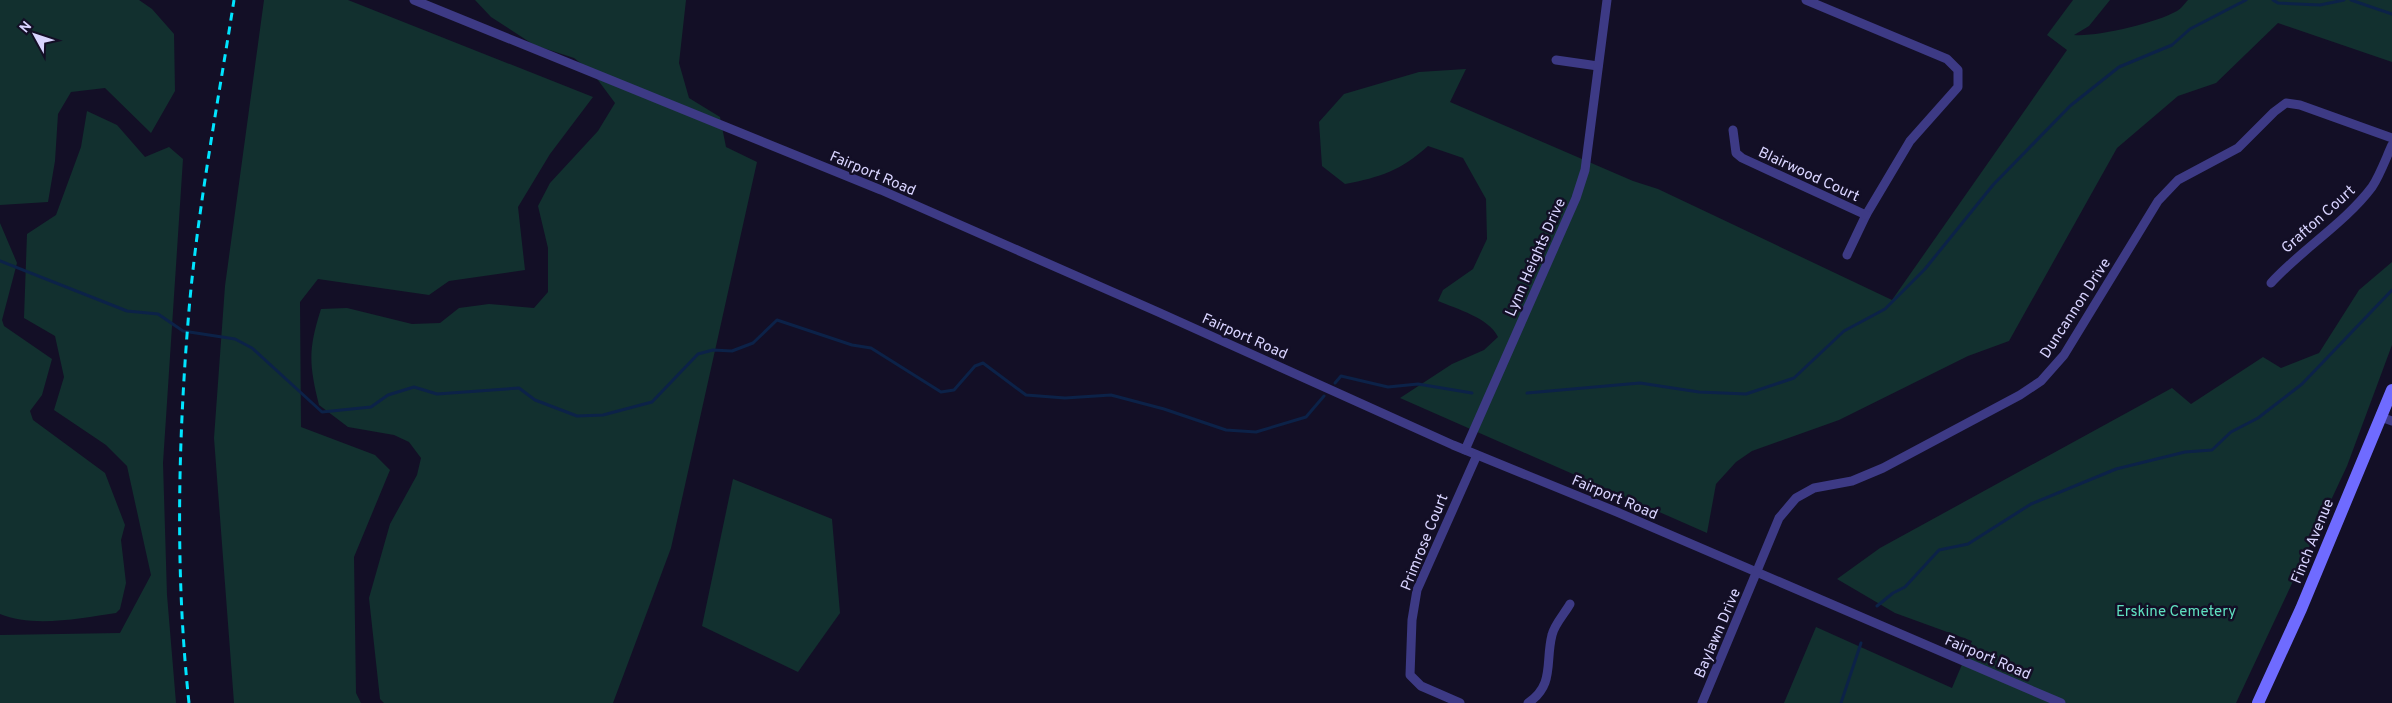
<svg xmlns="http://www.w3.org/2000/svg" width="2392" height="703" font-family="Overpass,sans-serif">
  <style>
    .green { fill: #12302f }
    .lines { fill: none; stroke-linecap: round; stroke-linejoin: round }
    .stream { stroke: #0c2248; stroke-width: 3 }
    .street { stroke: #3d3a85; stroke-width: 9 }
    .secondary { stroke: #6f6bff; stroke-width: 12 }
    .rail { stroke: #00e5ff; stroke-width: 3; stroke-dasharray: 8 6; stroke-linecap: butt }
    .labels { text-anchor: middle; stroke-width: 5; stroke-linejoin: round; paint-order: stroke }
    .street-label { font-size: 15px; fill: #d9d4ff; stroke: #130f26 }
    .park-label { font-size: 15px; fill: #5fe0c0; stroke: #130f26 }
  </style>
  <rect width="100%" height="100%" fill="#130f26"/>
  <g class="green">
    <path d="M0,0H139L152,9L174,34L175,91L151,133L105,88L71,92L58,114L55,161L48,202L0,205Z"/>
    <path d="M264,0H348L593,97L550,154L518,207L525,270L449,281L429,295L318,279L300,302L301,427L375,455L390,470L354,557L356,693L361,703H234L214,438L225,286Z"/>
    <path d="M475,0H686L679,63L689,98L720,117L726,147L757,162L671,548L613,703H384L380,699L369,598L390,524L417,475L421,458L409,442L394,435L348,427L319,405C309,364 308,350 321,309L347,308L412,324L440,323L459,308L489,304L534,308L548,292V248L538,206L550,183L598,131L615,103L592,72L574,58L534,45L491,17Z"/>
    <path d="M2073,0H2110L2089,26L2074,35C2097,37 2156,23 2177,11C2181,9 2184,4 2188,0H2392V62L2278,23L2216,83L2178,96L2117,148L2009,341L1968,356L1839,420L1752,451L1736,462L1716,484L1707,533L1400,398L1452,364L1484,350L1498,337C1489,318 1457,309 1438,301L1443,290L1473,269L1487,239L1486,199L1463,158L1428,146C1400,171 1381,177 1345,184L1322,166L1319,122L1344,94L1419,72L1466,69L1450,102L1633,181L1658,189L1892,300L2067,50L2047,35Z"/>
    <path d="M87,111L117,125L145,157L169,147L183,159L163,463L167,595L176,703H0V635L120,633L151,575L127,466L106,445L54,410L64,377L55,336L24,318L27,234L56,215L81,147Z"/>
    <path d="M0,223L17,263L2,320L4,326L52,359L42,395L30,411L33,420L105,473L125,525L121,540L126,583L120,609L116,613C82,618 33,628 0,614Z"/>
    <path d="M2392,262V345L2347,466L2236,703H1784L1816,627L1952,688L1972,641L1895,613L1837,579L1880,548L2172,388L2191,404L2263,357L2281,368L2319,353L2359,290Z"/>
    <path d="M733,479L832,519L840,613L798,672L702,626Z"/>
  </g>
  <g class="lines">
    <g class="stream">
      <path d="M2273,0L2278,3L2320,5L2344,0"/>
      <path d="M2351,0L2392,14"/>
      <path d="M0,261L127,311L158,314L183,331L235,339L252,348L322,412L371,407L388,395L414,387L437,394L519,388L535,400L577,416L603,415L652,402L698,354L713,350L732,351L753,343L777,320L852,345L871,348L941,392L954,390L975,366L983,363L1026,395L1065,398L1111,395L1164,409L1226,430L1256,432L1306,417L1324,396"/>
      <path d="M1335,383L1341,376L1388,387L1418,384L1472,393"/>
      <path d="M1527,393L1640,383L1699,392L1746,394L1794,378L1844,331L1885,309L1925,269L1993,185L2070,106L2119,67L2172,45L2190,29L2246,0"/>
      <path d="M1877,606L1893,593L1905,587L1939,550L1968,544L2031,504L2116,469L2185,452L2212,450L2231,432L2258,418L2302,384L2392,290"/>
      <path d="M1841,703L1861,643"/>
    </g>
    <g class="street">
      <path d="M414,0L881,190L1158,312L1453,445L1617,512L2061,703"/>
      <path d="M1806,0L1947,59L1958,70V87L1910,141L1866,215L1847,255"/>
      <path d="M1556,60L1598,66"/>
      <path d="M1733,130L1736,153L1742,158L1866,215"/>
      <path d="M2271,283C2302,249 2345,223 2372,187C2380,175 2386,158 2392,145"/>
      <path d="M2381,417L2392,421"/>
      <path d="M1465,450L1576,198L1585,170L1607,0"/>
      <path d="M1460,703L1421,686L1410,675L1412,620L1417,590L1477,455"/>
      <path d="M1528,703C1555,685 1545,662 1552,635C1554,625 1565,613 1570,604"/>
      <path d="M1702,703L1779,518L1796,498L1814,488L1852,481L1883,468L2020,395L2041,381L2064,355L2158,201L2178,180L2238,148L2274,112L2286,103L2300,105L2392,138"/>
    </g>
    <path class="secondary" d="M2258,703L2301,609L2392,390"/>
    <path class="rail" d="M189,703C175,573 178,441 189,310C198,206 218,103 234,0"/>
  </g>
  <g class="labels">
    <g class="street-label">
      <text transform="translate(873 173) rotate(23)" y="5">Fairport Road</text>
      <text transform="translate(1809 174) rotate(25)" y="5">Blairwood Court</text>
      <text transform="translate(2318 219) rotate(-42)" y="5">Grafton Court</text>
      <text transform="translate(1535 257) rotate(-66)" y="5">Lynn Heights Drive</text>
      <text transform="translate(2075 308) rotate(-57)" y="5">Duncannon Drive</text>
      <text transform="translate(1245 336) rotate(24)" y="5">Fairport Road</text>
      <text transform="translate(1615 497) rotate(23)" y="5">Fairport Road</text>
      <text transform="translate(2312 541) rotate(-68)" y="5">Finch Avenue</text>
      <text transform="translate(1424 542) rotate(-68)" y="5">Primrose Court</text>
      <text transform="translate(1717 633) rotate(-67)" y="5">Baylawn Drive</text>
      <text transform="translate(1988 657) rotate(23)" y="5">Fairport Road</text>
    </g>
    <g class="park-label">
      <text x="2176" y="616">Erskine Cemetery</text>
    </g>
  </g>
  <g transform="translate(35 35) rotate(310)" stroke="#130f26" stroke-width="4" paint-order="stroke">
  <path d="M0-4L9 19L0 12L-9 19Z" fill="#d9d4ff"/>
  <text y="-8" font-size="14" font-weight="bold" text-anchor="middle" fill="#d9d4ff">N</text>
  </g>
</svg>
